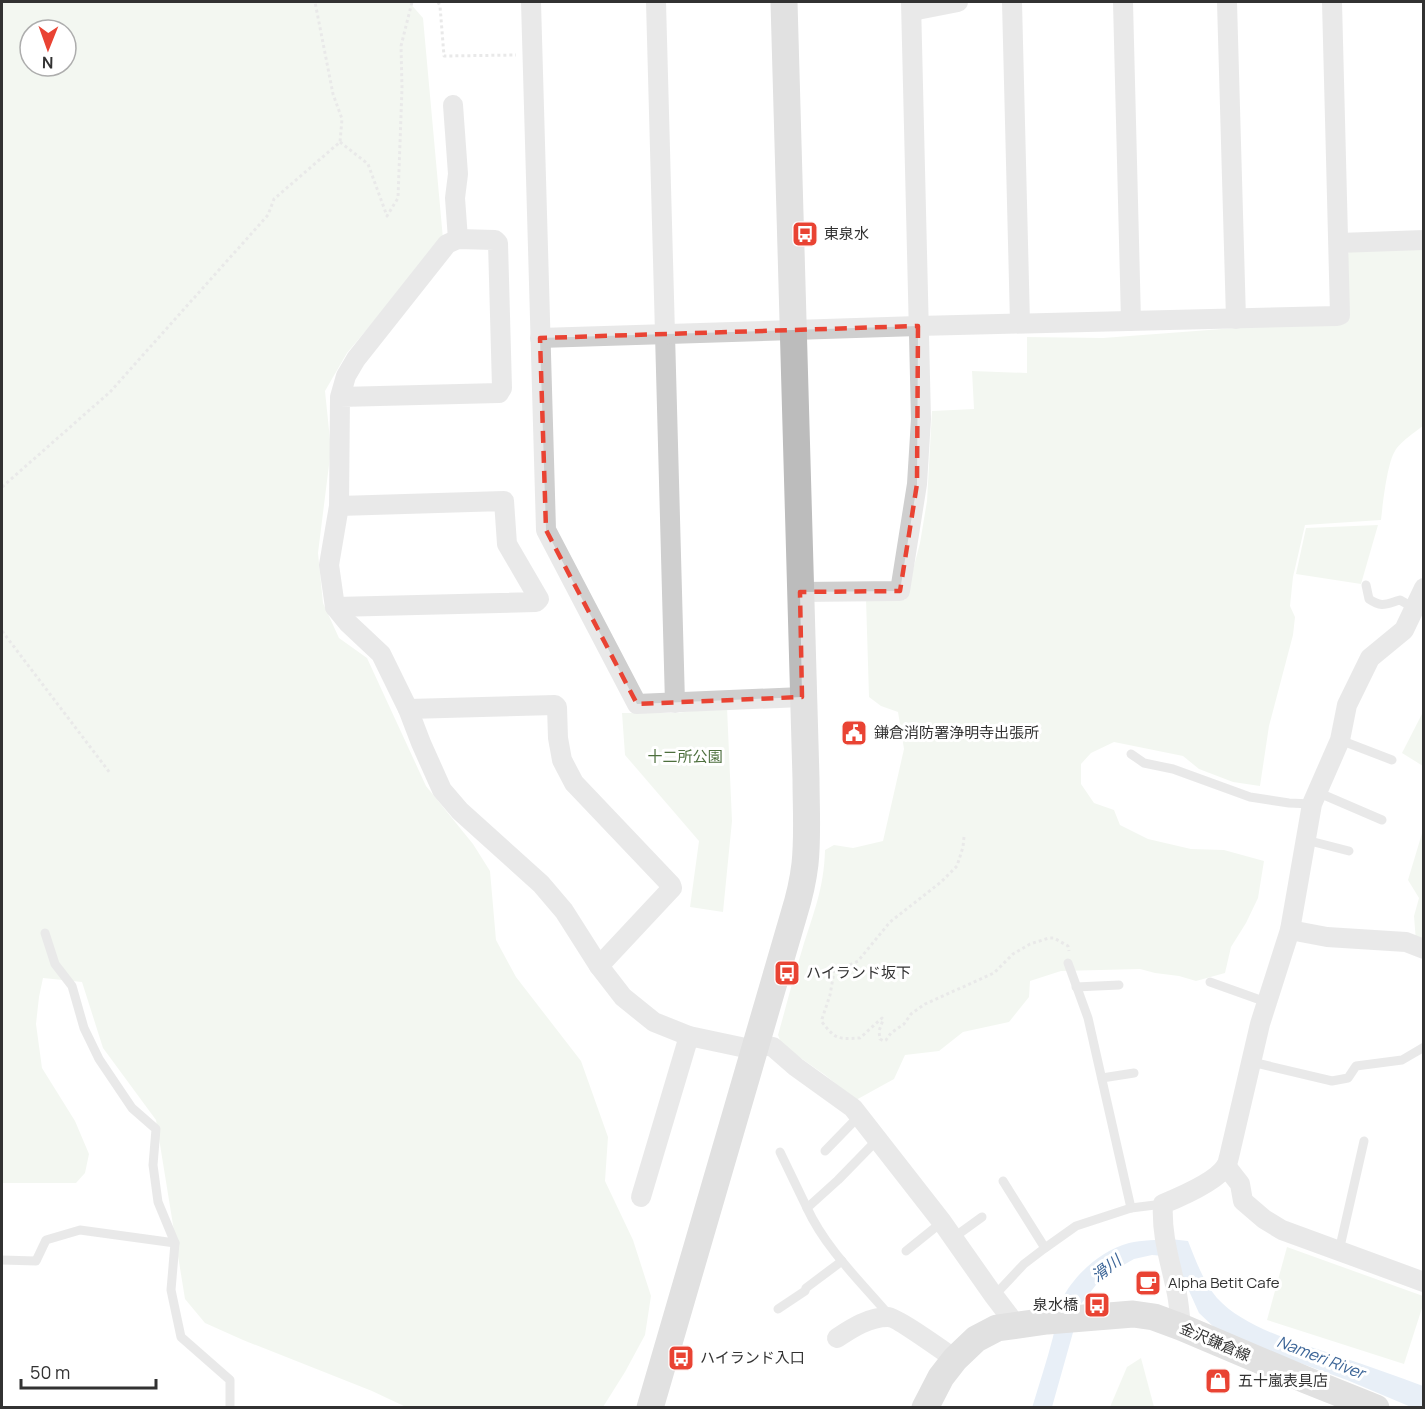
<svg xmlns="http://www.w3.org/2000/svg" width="1425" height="1409" font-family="Manrope,'Noto Sans JP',sans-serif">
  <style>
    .green { fill: #e5eee0; fill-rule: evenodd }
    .water { fill: #ccdcee }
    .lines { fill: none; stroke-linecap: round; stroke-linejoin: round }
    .path { stroke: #cfcfcf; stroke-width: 3; stroke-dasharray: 3 3; stroke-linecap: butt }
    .lane { stroke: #cfcfcf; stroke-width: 9 }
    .street { stroke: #cfcfcf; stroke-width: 20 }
    .secondary { stroke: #bcbcbc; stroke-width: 27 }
    .marked { fill: none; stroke: #e94333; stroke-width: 4.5; stroke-dasharray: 12 8; stroke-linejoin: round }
    .labels { text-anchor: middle; stroke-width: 6; stroke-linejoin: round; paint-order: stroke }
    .poi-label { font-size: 15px; fill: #323232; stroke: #fff; text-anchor: start }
    .park-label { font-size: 15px; fill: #4d6f3d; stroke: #fff }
    .street-label { font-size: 15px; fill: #323232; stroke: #fff }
    .water-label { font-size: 16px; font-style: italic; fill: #3c6597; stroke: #fff }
  </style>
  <rect width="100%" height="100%" fill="#fff"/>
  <g class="green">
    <path d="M2,2H409L423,18L443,239L347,353L325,391L331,449L318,553L323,603L339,638L367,658L426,786L473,844L490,871L496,940L516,977L581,1061L608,1137L605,1181L633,1240L651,1296L645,1335L625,1372L603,1407H406L372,1391L243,1340L205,1323L185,1299L156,1120L103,1048L82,982L43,978L39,997L36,1024L42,1068L75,1121L89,1154L85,1173L76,1183H2ZM30,30H66V66H30Z"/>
    <path d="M1423,247V426C1416,431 1399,443 1395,451C1387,464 1383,503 1381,520L1305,525L1293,577L1290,606L1295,617L1293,635L1269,726L1260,786L1233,782L1199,769L1183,756L1114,742L1091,753L1081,764V784L1094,803L1114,810L1120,825L1148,839L1191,849L1224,850L1264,861L1258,898L1246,923L1231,947L1225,973L1196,981L1179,976L1155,973L1140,969L1061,971L1030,981L1029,997L1009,1022L963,1032L939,1051L905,1055L894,1079L856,1100L825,1075L782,1045L778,1035C786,1007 793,978 802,950C813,914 824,889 825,850L834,845L853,848L883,841L904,749L898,712L881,706L869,697L866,599L905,600L920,543L927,501L932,411L974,409L972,371L1027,373V337L1103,338L1235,328L1347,323V255L1352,249Z"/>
    <path d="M1378,525L1361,584L1296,574L1306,528Z"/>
    <path d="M727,707L732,821L723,912L690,907L699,841L625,755L622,713H676Z"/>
    <path d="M1423,712H1424L1423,766L1402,753Z"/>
    <path d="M1423,830V944L1416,942L1414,916L1419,898L1408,880Z"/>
    <path d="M1287,1247L1423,1296V1305L1404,1364L1267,1320Z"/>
    <path d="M1141,1358L1154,1407H1110L1127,1367Z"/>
  </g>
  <path class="water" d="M1170,1239L1188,1241C1195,1259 1204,1283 1217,1298C1245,1329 1303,1344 1341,1357C1369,1366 1396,1376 1423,1386V1407H1411L1347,1380L1275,1354L1217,1330L1199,1313L1180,1271L1176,1257L1152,1255L1134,1259L1113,1271L1096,1285L1081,1304L1052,1407L1032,1408C1039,1384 1047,1361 1053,1337C1056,1325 1056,1312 1061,1301C1073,1276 1101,1250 1129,1243C1142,1240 1157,1240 1170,1239Z"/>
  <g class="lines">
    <g class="path">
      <path d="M438,2L440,6L444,56L516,55"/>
      <path d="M340,142L368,164L387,216L398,198L402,88L401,46L412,2"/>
      <path d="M2,487L110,392L268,215L274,199L340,142L342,119L333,94L315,2"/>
      <path d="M2,631L110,773"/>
      <path d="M964,837L963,847L957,866L941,882L890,922L858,961L834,972L830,995L822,1019V1022C836,1040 838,1039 860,1038L882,1018L883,1020L879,1031L880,1039L884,1041L886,1040L891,1033L904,1024L911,1014L925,1004L994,973L1013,954L1030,944L1049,938H1054L1068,946L1069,951"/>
    </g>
    <g class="lane">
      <path d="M1366,585L1369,599C1382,608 1386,604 1400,600L1414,608"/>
      <path d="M1340,740L1392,760"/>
      <path d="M1131,754L1144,763L1173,769L1250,797L1289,803L1312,804"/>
      <path d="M1317,792L1382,820"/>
      <path d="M1306,840L1349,851"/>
      <path d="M45,933L55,964L72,986L84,1028L99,1059L132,1108L156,1129L153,1165L158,1202L175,1243L171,1290L181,1337L230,1380V1408"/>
      <path d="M1068,963L1088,1018L1131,1208"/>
      <path d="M1210,982L1266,1002"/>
      <path d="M1076,987L1119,985"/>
      <path d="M1252,1062L1332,1081L1348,1078L1356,1066L1402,1060L1424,1047"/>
      <path d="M1102,1078L1134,1073"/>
      <path d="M878,1139L838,1180L807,1208C826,1249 860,1281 889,1315"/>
      <path d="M825,1151L859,1116"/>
      <path d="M780,1152L807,1208"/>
      <path d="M1003,1181L1045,1248"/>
      <path d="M953,1238L982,1217"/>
      <path d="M906,1251L942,1222"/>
      <path d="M1339,1251L1364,1141"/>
      <path d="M2,1260L36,1261L46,1240L80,1230L175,1243"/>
      <path d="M994,1296L1024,1264L1045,1248L1076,1226L1131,1208L1163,1204"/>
      <path d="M778,1309L805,1291L806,1288L842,1261"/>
    </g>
    <g class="street">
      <path d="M531,2L546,530L637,704L802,697"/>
      <path d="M656,2L675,703"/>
      <path d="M1012,2L1020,323"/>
      <path d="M1123,2L1131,321"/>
      <path d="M1227,2L1236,319"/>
      <path d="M912,11L958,2"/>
      <path d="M453,105L458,174L455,198L458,239"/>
      <path d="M1339,243L1424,240"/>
      <path d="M540,338L918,326L1337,316L1340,315L1332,2"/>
      <path d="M340,397L499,393L502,388L498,243L495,240L458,239L447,244L356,359L346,376L340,397L339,506L329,565L335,607L348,623L381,654L408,709L421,743L442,790L460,811L541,884L564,911L599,966L623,997L654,1022L689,1036L755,1050"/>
      <path d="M800,592L900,591L917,484L921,419L911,2"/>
      <path d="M335,607L536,602L539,599L507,544L504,501L339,506"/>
      <path d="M408,709L555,705L557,707L558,738L562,760L574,783L671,885L672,888L599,966"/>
      <path d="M1290,930L1327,937L1406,942L1424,949"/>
      <path d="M757,1044L773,1047L796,1067L853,1108L942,1222L994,1296L1016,1325"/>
      <path d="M1226,1166L1240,1184L1243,1201L1264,1219L1282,1230L1424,1282"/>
      <path d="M641,1197L689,1036"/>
      <path d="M1181,1327C1180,1316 1179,1305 1177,1294C1171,1264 1161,1236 1163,1204C1180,1197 1217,1181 1226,1166C1228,1163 1228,1160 1229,1157L1260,1024L1290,930L1312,804L1340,740L1347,705L1370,658L1404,630L1424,588"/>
      <path d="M837,1338C852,1328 869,1317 888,1317C896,1317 945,1352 955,1359"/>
    </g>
    <g class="secondary">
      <path d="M650,1408L794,914C799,898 803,881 805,864C808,836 806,807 806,779L784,2"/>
      <path d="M925,1408L941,1377L955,1359L976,1339L997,1328L1047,1321L1133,1314L1154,1317L1181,1327L1306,1380L1376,1408"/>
    </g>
  </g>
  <path d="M0 0H1425V1409H0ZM918,326L917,484L900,591L800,592L802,697L637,704L546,530L540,338Z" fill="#fff" fill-opacity=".55" fill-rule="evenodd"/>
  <path class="marked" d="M918,326L917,484L900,591L800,592L802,697L637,704L546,530L540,338Z"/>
  <defs>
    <g id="bus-square" transform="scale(1.35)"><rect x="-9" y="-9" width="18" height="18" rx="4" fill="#e94333" stroke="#fff"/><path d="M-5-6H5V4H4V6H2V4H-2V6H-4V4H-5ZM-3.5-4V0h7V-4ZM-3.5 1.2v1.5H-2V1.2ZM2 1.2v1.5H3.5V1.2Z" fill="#fff"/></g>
    <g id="civic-square" transform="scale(1.35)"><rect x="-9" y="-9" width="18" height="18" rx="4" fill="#e94333" stroke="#fff"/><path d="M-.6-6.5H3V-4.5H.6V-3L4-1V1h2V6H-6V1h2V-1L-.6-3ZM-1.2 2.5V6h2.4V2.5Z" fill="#fff"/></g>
    <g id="cafe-square" transform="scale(1.35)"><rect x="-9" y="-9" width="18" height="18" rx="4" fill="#e94333" stroke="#fff"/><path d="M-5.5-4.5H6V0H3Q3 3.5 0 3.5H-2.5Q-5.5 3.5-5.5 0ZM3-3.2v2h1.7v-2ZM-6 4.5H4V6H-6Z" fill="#fff"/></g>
    <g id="shop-square" transform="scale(1.35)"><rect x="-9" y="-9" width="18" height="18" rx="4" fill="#e94333" stroke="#fff"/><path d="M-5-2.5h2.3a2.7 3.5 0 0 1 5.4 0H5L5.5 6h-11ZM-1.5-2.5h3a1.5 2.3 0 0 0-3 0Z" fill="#fff"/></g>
  </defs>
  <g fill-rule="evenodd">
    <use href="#bus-square" x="805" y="234"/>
    <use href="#civic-square" x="854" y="733"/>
    <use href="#bus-square" x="787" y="973"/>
    <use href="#cafe-square" x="1148" y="1283"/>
    <use href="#bus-square" x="1097" y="1305"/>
    <use href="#bus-square" x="681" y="1358"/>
    <use href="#shop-square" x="1218" y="1381"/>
  </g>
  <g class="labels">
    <g class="poi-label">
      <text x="824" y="239">東泉水</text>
      <text x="874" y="738">鎌倉消防署浄明寺出張所</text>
      <text x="806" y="978">ハイランド坂下</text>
      <text x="1168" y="1288">Alpha Betit Cafe</text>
      <text x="1078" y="1310" text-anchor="end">泉水橋</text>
      <text x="700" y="1363">ハイランド入口</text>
      <text x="1238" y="1386">五十嵐表具店</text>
    </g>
    <g class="park-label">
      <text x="685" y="762">十二所公園</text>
    </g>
    <g class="street-label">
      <text transform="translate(1215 1342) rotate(23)" y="5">金沢鎌倉線</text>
    </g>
    <g class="water-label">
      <text transform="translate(1106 1268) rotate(-37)" y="6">滑川</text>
      <text transform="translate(1321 1357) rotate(21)" y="6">Nameri River</text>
    </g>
  </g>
  <rect width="1425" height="1409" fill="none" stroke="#323232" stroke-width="6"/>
  <g transform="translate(48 48) rotate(181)"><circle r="28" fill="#ffffff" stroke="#adadad" stroke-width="1.5"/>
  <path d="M0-4.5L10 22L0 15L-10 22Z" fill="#e94333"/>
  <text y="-9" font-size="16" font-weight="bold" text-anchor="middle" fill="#323232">N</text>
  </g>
  <path d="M21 1379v9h135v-9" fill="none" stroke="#323232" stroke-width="3"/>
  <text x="30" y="1379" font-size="18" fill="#323232" stroke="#ffffff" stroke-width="4.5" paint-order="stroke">50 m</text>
</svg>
